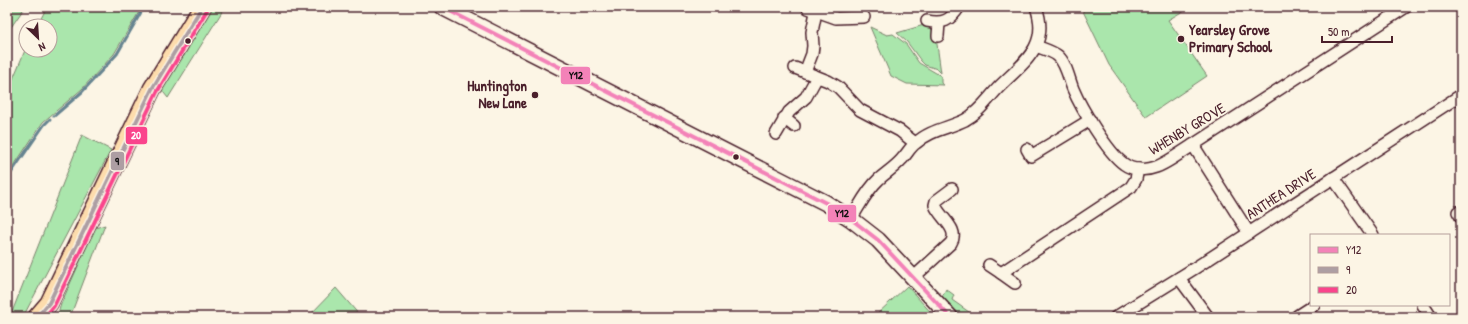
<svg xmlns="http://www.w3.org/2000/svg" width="1468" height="324" font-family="'Patrick Hand',sans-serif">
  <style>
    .green { fill: #aae6ac; stroke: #7a826c }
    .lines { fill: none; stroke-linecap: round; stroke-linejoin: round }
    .stream { stroke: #668490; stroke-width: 3 }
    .street-casing { stroke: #4a1f2b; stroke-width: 14 }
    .secondary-casing { stroke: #4a1f2b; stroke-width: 18 }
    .primary-casing { stroke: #4a1f2b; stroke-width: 20 }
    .street { stroke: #fcf5e5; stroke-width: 11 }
    .secondary { stroke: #fcf5e5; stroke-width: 15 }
    .primary { stroke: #fddcac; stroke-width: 17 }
    .bus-1-casing { stroke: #fcf5e5; stroke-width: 7 }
    .bus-2-casing { stroke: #fcf5e5; stroke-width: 7 }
    .bus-3-casing { stroke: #fcf5e5; stroke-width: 7 }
    .bus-1 { stroke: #f382b8; stroke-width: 4 }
    .bus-2 { stroke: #ad9ea3; stroke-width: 4 }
    .bus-3 { stroke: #fa448c; stroke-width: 4 }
    .poi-dot { fill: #4a1f2b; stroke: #fcf5e5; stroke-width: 1.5 }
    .labels { text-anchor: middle; stroke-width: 3.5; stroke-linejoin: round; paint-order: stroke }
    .poi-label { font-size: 15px; font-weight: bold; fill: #4a1f2b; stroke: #fcf5e5; text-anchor: start }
    .street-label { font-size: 15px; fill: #4a1f2b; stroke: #fcf5e5 }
    .line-badge { stroke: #fcf5e5; stroke-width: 1.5 }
    .badge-label { font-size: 11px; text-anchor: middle; font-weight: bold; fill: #fff }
    .pale-badge-label { font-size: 11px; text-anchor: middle; font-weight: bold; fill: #111 }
  </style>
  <rect width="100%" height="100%" fill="#fcf5e5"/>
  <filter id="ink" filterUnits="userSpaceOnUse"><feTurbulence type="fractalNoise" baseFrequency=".025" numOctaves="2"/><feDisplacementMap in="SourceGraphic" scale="8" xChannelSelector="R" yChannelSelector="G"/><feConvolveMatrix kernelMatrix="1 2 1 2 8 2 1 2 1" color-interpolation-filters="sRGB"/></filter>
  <g filter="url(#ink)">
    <g class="green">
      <path d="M7,7H25L7,33Z"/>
      <path d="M47,7H142L114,54L82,89L43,122L7,176V93L26,48V50H50V26H37Z"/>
      <path d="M209,7H225L168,98L160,88L171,67L184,56Z"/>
      <path d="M1081,7H1190L1168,20L1207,76L1146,117L1109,65Z"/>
      <path d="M924,25L930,26L936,37L941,73L937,69L925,65L921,61L907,42L897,33Z"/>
      <path d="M870,27L887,35L893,34L906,44L919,63L941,76V83L944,85L907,84L891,76Z"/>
      <path d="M82,135L111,150L23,317H10Z"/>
      <path d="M105,225L70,317H57L61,304L95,228Z"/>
      <path d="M907,286L935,317H874Z"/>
      <path d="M336,288L361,317H308Z"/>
      <path d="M946,289L954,295L952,300L976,317H958L941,298Z"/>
    </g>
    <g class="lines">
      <g class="stream">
        <path d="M54,116L82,92L117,54L144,7"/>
        <path d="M7,179L44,125L50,119"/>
      </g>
      <g class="street-casing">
        <g id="street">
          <path d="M808,8L836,18L864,17"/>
          <path d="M927,21C943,24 950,21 959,7"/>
          <path d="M938,36L939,23"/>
          <path d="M1036,46C1043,49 1052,51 1058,56C1066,63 1069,79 1073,89C1081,108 1108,153 1124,164C1128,167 1134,169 1139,169C1151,171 1162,165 1173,158L1406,7"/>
          <path d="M795,68L828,81L838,87L860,110L900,131L915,143"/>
          <path d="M805,72L812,54L813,46L812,32L816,12"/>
          <path d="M784,118L794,126"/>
          <path d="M776,134L789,112L806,97L817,77"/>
          <path d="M1193,145L1249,233"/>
          <path d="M1027,149L1031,156L1090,120"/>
          <path d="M1333,178L1373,235"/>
          <path d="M1458,212L1461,217"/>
          <path d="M851,219C860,205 867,190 879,179C887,172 895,167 902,159C907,154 910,147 916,143C930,130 949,128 965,120C980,112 988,98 1000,86C1024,62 1050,46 1036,7"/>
          <path d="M989,265L1001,273"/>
          <path d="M914,277L951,243C960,229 940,218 935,205L936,201L952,189"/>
          <path d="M1179,278L1208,317"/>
          <path d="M1015,283L1001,273L1131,187L1136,179L1138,169"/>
          <path d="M1423,305L1431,317"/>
          <path d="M1297,316L1314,305"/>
          <path d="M1116,317L1195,268L1461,95"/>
        </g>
      </g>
      <g class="secondary-casing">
        <path id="secondary" d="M442,7L826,203L851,219L878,240L950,317"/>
      </g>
      <g class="primary-casing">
        <path id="primary" d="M37,317L49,303L152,89L202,7"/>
      </g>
      <use href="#street" class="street"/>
      <use href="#secondary" class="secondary"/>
      <use href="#primary" class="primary"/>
      <g class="bus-1-casing">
        <path id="bus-1" d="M442,7L826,203L851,219L878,240L950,317"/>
      </g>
      <g class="bus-2-casing">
        <path id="bus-2" d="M37,317L49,303L152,89L202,7"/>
      </g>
      <g class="bus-3-casing">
        <path id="bus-3" d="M45,317L54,306L157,92L207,10"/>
      </g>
      <use href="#bus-1" class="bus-1"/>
      <use href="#bus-2" class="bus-2"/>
      <use href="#bus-3" class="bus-3"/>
    </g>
  </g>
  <g class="poi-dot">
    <circle cx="1181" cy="39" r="4"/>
    <circle cx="188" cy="41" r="3.5"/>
    <circle cx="535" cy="95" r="4"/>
    <circle cx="736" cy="157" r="3.5"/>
  </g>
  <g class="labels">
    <g class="poi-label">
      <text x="1189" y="35">Yearsley Grove<tspan x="1189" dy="17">Primary School</tspan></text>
      <text x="527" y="91" text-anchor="end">Huntington<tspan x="527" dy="17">New Lane</tspan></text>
    </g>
    <g class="street-label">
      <text transform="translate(1187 129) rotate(-31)" y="5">WHENBY GROVE</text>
      <text transform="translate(1281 194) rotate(-33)" y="5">ANTHEA DRIVE</text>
    </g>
  </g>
  <g class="line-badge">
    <rect x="560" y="66" width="31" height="19" rx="4" fill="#f382b8"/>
    <rect x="125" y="126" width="23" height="19" rx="4" fill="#fa448c"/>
    <rect x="110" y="151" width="15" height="20" rx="4" fill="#ad9ea3"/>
    <rect x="827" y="204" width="30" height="19" rx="4" fill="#f382b8"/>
  </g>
  <g class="badge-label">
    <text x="136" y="139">20</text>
  </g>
  <g class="pale-badge-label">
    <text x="576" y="79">Y12</text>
    <text x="117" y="165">9</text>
    <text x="842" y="217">Y12</text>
  </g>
  <rect width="1468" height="324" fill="none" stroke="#fcf5e5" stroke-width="24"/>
  <rect x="12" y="12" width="1444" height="300" fill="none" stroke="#4a1f2b" stroke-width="1.5" filter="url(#ink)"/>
  <rect x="1310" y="234" width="140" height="72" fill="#fcf5e5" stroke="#b59f9b"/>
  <rect x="1318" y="247" width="20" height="6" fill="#f382b8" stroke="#b59f9b"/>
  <text x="1346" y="254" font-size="12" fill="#4a1f2b">Y12</text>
  <rect x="1318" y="267" width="20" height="6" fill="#ad9ea3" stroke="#b59f9b"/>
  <text x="1346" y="274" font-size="12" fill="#4a1f2b">9</text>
  <rect x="1318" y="287" width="20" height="6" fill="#fa448c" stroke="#b59f9b"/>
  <text x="1346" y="294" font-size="12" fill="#4a1f2b">20</text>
  <g transform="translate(38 38) rotate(155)"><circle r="19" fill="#fcf5e5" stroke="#b59f9b"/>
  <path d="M0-3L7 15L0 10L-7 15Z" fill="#4a1f2b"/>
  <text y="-6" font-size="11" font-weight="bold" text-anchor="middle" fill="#4a1f2b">N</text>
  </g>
  <path d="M1322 36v6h70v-6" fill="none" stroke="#4a1f2b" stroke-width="2"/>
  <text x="1328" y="36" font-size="12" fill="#4a1f2b" stroke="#fcf5e5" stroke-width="3" paint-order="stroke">50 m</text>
</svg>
